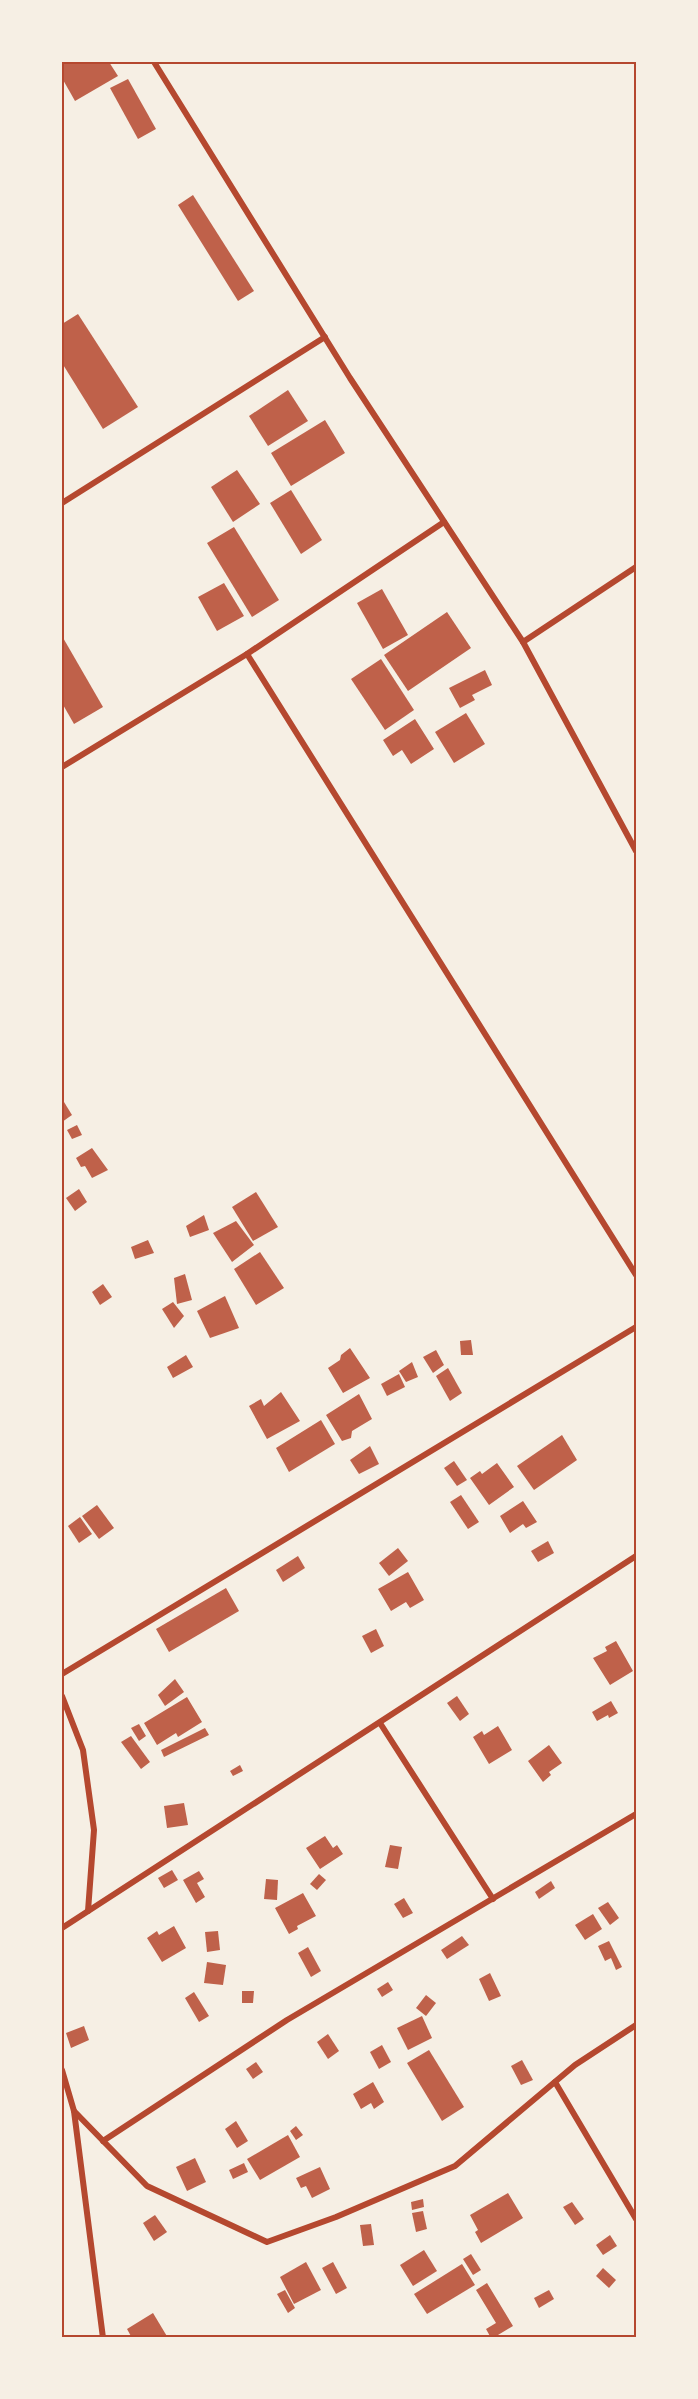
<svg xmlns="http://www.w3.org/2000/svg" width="698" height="2399" font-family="Montserrat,sans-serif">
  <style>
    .building { fill: #bf614a }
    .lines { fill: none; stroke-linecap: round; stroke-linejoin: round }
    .minor { stroke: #b5482f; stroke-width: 6 }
    .neatline { fill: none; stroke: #b5482f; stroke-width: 2 }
  </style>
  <rect width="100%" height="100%" fill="#f6efe4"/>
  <g class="building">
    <path d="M62,62H109L118,76L75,101L62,78Z"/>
    <path d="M128,79L156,129L138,139L110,88Z"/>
    <path d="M193,195L254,291L238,301L178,205Z"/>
    <path d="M78,314L138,407L103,429L62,363V324Z"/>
    <path d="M288,390L308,421L268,446L249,416Z"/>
    <path d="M325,420L345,453L291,486L271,453Z"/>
    <path d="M237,470L260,504L233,522L211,487Z"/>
    <path d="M291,490L322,540L301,554L270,503Z"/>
    <path d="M234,527L279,600L252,617L207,543Z"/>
    <path d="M224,583L244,616L217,631L198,597Z"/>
    <path d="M382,589L408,635L383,649L357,603Z"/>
    <path d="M447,612L471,648L408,691L384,655Z"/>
    <path d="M62,636L103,707L74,724L62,703Z"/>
    <path d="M381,659L414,710L385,730L351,679Z"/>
    <path d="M485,670L492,685L472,695L475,700L460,708L449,688Z"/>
    <path d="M466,713L485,744L454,763L435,732Z"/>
    <path d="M415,719L434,749L411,764L402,750L393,756L383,740Z"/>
    <path d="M64,1102L72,1115L62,1122V1104Z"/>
    <path d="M77,1125L82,1135L72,1139L67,1130Z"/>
    <path d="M92,1148L108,1170L92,1178L85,1166L81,1167L76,1158Z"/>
    <path d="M79,1189L87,1202L75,1211L66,1198Z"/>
    <path d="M256,1192L278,1227L253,1241L232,1207Z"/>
    <path d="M204,1215L209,1230L190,1237L186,1226Z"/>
    <path d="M236,1221L254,1245L232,1262L213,1233Z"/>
    <path d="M148,1240L154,1253L135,1259L131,1247Z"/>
    <path d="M260,1252L284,1288L256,1305L234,1269Z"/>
    <path d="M185,1274L192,1300L177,1304L174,1278Z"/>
    <path d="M103,1284L112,1297L100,1305L92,1292Z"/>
    <path d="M225,1296L239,1328L210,1338L197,1311Z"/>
    <path d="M173,1302L184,1316L174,1328L162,1309Z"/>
    <path d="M471,1340L473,1355H461L460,1341Z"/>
    <path d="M350,1348L370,1378L343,1393L328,1368L340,1360L341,1355Z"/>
    <path d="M436,1350L444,1365L433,1373L423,1357Z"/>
    <path d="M186,1355L193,1367L173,1378L167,1367Z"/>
    <path d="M412,1362L418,1377L406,1382L399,1371Z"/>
    <path d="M448,1368L462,1393L450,1401L436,1376Z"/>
    <path d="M399,1374L405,1387L387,1396L381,1384Z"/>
    <path d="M281,1392L300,1421L267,1439L249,1406L261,1399L264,1406Z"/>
    <path d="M359,1394L372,1419L352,1431L351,1438L342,1441L326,1415Z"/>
    <path d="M321,1420L335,1444L289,1472L276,1448Z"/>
    <path d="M562,1435L577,1460L534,1490L517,1466Z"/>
    <path d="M370,1446L379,1464L359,1474L350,1460Z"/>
    <path d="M454,1461L467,1480L457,1486L444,1468Z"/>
    <path d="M497,1463L514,1487L489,1505L470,1478L480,1471L482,1474Z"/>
    <path d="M461,1495L479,1522L468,1529L450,1502Z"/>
    <path d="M523,1501L537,1522L526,1528L523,1524L510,1533L500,1516Z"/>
    <path d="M97,1505L114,1528L99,1539L82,1516Z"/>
    <path d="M80,1517L92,1534L79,1543L68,1526Z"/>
    <path d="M548,1541L554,1553L538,1562L531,1551Z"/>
    <path d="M398,1548L408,1561L389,1576L379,1563Z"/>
    <path d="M298,1556L305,1568L283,1582L276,1570Z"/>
    <path d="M408,1572L424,1600L410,1608L406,1602L391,1611L378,1589Z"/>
    <path d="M226,1588L239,1611L169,1652L156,1629Z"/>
    <path d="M376,1629L384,1646L371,1653L362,1636Z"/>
    <path d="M616,1641L633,1671L610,1685L593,1658L607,1651L605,1647Z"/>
    <path d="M175,1679L184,1692L165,1706L158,1695Z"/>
    <path d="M457,1696L469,1714L460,1721L447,1703Z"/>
    <path d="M187,1697L202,1722L178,1737L176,1733L157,1745L144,1723Z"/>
    <path d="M611,1701L618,1713L609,1718L608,1715L597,1721L592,1712Z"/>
    <path d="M139,1724L146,1736L139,1741L131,1728Z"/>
    <path d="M498,1726L512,1750L489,1764L473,1737L482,1731L484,1735Z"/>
    <path d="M205,1728L209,1735L164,1757L161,1750Z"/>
    <path d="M131,1736L150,1762L141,1769L121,1742Z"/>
    <path d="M549,1745L562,1763L549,1772L551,1775L543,1782L528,1761Z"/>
    <path d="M240,1765L243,1771L233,1776L230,1771Z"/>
    <path d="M184,1803L188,1825L167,1828L164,1806Z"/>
    <path d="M325,1836L333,1848L337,1845L343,1854L320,1869L306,1848Z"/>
    <path d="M390,1845L402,1847L398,1869L385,1867Z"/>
    <path d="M172,1870L178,1880L164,1888L158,1878Z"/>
    <path d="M199,1871L204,1879L197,1883L205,1897L196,1903L183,1880Z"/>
    <path d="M319,1874L326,1880L317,1890L310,1884Z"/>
    <path d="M266,1879L278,1880L277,1900L264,1899Z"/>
    <path d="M551,1881L555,1888L539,1899L535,1892Z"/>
    <path d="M303,1893L316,1916L297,1926L298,1929L289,1934L275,1908Z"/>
    <path d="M404,1898L413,1913L403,1918L394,1904Z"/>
    <path d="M608,1902L619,1918L610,1925L598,1908Z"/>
    <path d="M593,1914L602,1929L585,1940L575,1925Z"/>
    <path d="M174,1926L186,1948L162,1962L147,1938L157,1931L159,1935Z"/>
    <path d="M218,1931L220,1950L207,1952L205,1932Z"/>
    <path d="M462,1936L469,1945L447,1959L441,1950Z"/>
    <path d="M609,1941L622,1967L616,1970L611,1958L605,1961L598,1946Z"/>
    <path d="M308,1947L321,1971L311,1977L298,1953Z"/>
    <path d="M207,1962L226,1965L223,1985L204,1983Z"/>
    <path d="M490,1973L501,1996L489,2001L479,1979Z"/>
    <path d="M388,1982L393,1990L382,1997L377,1989Z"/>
    <path d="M242,1991H254L253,2003H242Z"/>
    <path d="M194,1992L209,2016L199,2022L185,1998Z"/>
    <path d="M426,1995L436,2003L426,2016L416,2008Z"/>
    <path d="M422,2016L432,2038L408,2050L397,2028Z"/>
    <path d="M84,2026L89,2040L71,2048L66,2033Z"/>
    <path d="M328,2034L339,2051L328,2059L317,2042Z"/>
    <path d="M382,2045L391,2062L379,2069L370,2052Z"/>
    <path d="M429,2050L464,2107L442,2121L407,2063Z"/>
    <path d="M522,2060L533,2080L521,2085L511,2066Z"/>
    <path d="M256,2062L263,2072L253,2079L246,2069Z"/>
    <path d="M373,2082L384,2102L374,2109L371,2103L361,2109L353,2094Z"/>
    <path d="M236,2121L248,2141L237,2148L225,2129Z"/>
    <path d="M296,2126L303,2135L296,2140L290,2131Z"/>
    <path d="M288,2135L300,2157L260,2180L247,2159Z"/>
    <path d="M195,2158L206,2182L187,2191L176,2167Z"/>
    <path d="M244,2163L248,2172L233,2179L229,2170Z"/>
    <path d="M320,2167L330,2189L312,2198L306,2186L301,2188L296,2178Z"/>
    <path d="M508,2193L523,2218L481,2243L475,2232L478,2230L470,2215Z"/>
    <path d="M423,2199L424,2207L412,2210L411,2202Z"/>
    <path d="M572,2202L584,2219L575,2225L563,2207Z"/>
    <path d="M423,2211L427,2229L416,2232L412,2213Z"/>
    <path d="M155,2215L167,2232L154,2241L143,2223Z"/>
    <path d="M371,2224L374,2245L363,2246L360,2225Z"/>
    <path d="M610,2235L617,2246L603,2255L596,2245Z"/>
    <path d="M424,2250L437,2271L413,2286L400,2265Z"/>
    <path d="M471,2254L481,2270L473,2275L463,2259Z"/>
    <path d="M306,2262L321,2290L294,2304L280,2277Z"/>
    <path d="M333,2262L347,2288L336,2294L322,2268Z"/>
    <path d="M462,2264L475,2285L427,2314L414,2294Z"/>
    <path d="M603,2268L616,2280L609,2288L596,2276Z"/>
    <path d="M487,2283L513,2326L493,2338H491L486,2329L496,2323L476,2290Z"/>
    <path d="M285,2290L295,2308L288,2313L277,2294Z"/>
    <path d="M549,2290L554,2299L539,2308L534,2298Z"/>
    <path d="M153,2313L168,2338H132L127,2329Z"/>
  </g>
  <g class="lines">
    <g class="minor">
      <path d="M154,62L350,378L523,642L636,567"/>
      <path d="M62,503L325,337"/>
      <path d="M523,642L636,851"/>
      <path d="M247,654L636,1275"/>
      <path d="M62,767L247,654L444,522"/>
      <path d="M62,1674L636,1327"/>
      <path d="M62,1696L83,1750L94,1830L88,1911"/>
      <path d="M380,1723L493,1899"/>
      <path d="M62,1928L636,1556"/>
      <path d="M62,2070L74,2111L103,2338"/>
      <path d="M555,2082L636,2219"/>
      <path d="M74,2111L147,2186L267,2242L336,2217L455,2166L575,2065L636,2025"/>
      <path d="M103,2141L287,2020L636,1814"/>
    </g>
  </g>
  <rect width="698" height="2399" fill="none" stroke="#f6efe4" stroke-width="126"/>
  <rect x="63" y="63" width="572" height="2273" class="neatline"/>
</svg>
